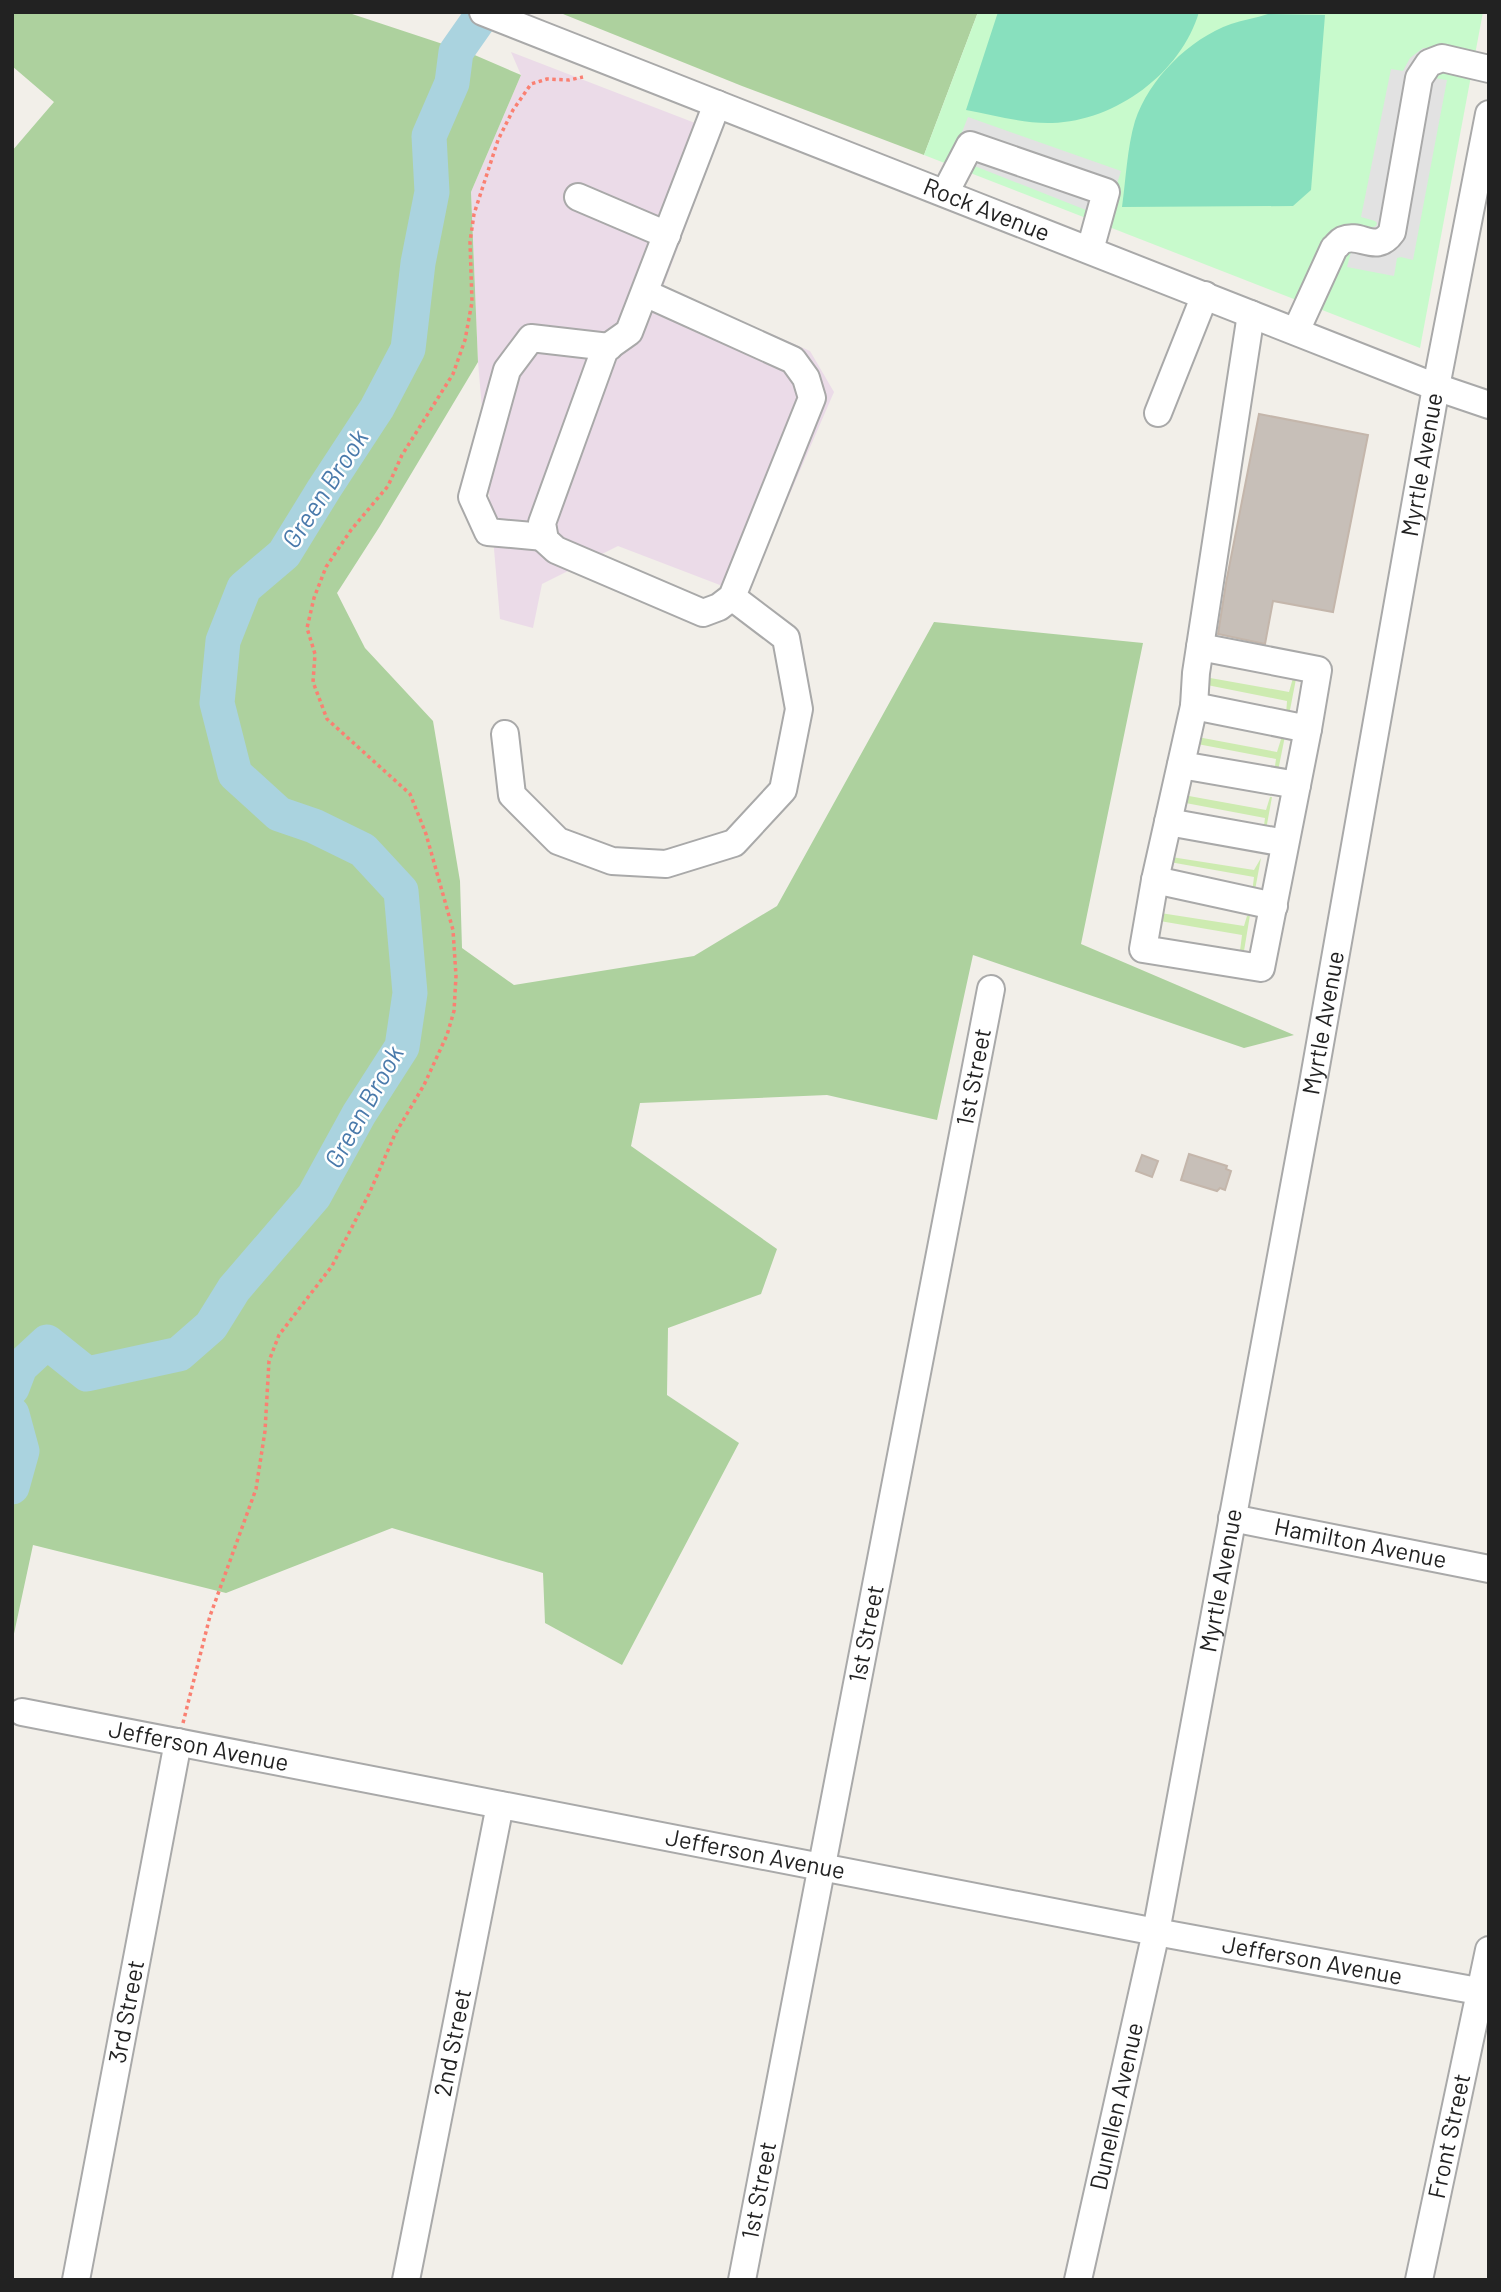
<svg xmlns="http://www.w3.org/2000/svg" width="1501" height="2292" font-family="Barlow,sans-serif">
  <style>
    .industrial { fill: #ebdbe8 }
    .grass { fill: #cdebb0 }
    .forest { fill: #add19e }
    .park { fill: #c8facc }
    .pitch { fill: #88e0be }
    .parking { fill: #e2e2e2 }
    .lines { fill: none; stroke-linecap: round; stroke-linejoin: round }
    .river { stroke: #aad3df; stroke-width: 35 }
    .building { fill: #c7bfb8; stroke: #c4b6ab; stroke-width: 2 }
    .minor-casing { stroke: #a9a9a9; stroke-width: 30 }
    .path { stroke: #fa8072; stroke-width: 3.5; stroke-dasharray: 3.5 3.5; stroke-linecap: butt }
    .minor { stroke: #fff; stroke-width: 26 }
    .labels { text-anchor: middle; stroke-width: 5; stroke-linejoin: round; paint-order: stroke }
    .street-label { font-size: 24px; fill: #222; stroke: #fff }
    .water-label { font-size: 26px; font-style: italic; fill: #4a7aab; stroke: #fff }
  </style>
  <rect width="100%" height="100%" fill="#f2efe9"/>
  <path class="industrial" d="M511,52L721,133L663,287L810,351L834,392L746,595L618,546L542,584L533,628L500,619L478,362L471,192L521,75Z"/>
  <g class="grass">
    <path d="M1199,676L1289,692L1293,678L1296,679L1289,715H1286L1287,701L1197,683Z"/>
    <path d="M1187,735L1277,752L1282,736H1285L1278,771L1274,773L1276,759L1187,742Z"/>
    <path d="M1178,794L1266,810L1270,797H1272L1265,835L1263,833L1265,818L1175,801Z"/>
    <path d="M1165,856L1254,870L1261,858L1255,890L1252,893L1254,877L1164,861Z"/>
    <path d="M1154,912L1244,926L1247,916L1250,915L1244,951L1242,953L1240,951L1242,935L1154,920Z"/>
  </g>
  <g class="forest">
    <path d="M12,12H346L470,53L521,75L471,192L478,362L380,526L337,593L365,648L433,721L460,881L462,948L514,985L694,956L777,906L934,622L1143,643L1081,944L1294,1035L1244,1048L973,955L937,1120L827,1095L640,1103L631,1146L777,1249L761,1294L668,1328L667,1395L739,1443L622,1665L545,1623L543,1573L392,1528L226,1593L33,1545L12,1643V151L54,102L12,66Z"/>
    <path d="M558,12H978L924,155L742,86Z"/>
  </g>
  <path class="park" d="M978,12H1483L1420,348L924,155Z"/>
  <g class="pitch">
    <path d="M998,12H1199C1181,73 1116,121 1052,123C1024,124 994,115 966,110Z"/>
    <path d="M1268,14L1325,15L1311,190L1293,206L1122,207C1126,179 1127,148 1135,121C1149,79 1189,39 1231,24C1243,20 1256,18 1268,14Z"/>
  </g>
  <g class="parking">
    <path d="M1423,48L1467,53L1463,75L1436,71L1434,78L1447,80L1413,260L1401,257L1397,258L1394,276L1347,267L1358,226L1370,228L1376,226L1377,223L1375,221L1361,217L1391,69L1403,71L1410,58Z"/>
    <path d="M968,117L1121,171L1106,218L952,157Z"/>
  </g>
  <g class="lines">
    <g class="river">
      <path d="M12,1388L20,1367L47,1342L87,1374L179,1354L211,1326L234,1289L314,1196L359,1114L402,1047L410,993L401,891L363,850L314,826L279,814L235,774L217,703L223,641L244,588L284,554L324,489L377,408L408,349L418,263L432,192L429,136L452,83L456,52L484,12"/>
      <path d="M12,1414L22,1451L12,1487"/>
    </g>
  </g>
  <g class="building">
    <path d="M1259,414L1368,435L1333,612L1273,601L1265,644L1218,634L1226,583Z"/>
    <path d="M1189,1154L1227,1166L1226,1169L1231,1171L1225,1190L1220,1188L1217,1191L1181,1180Z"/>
    <path d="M1142,1155L1158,1161L1152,1177L1136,1171Z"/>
  </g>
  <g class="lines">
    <g class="minor-casing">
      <g id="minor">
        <path id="s1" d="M483,12L1436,387L1489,405"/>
        <path d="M945,193L970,145L1106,192L1090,250"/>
        <path d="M578,197L667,235"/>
        <path d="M645,293L793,360L806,378L812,398L732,597L719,607L703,613L556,550L545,540L542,523L605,349L629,332L717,104"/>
        <path d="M1251,314L1196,673L1194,706L1155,880L1143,949L1261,968L1308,729"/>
        <path d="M1296,331L1334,248C1337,246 1339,242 1343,240C1361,232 1376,255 1392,232L1419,78L1429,63L1442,58L1489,69"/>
        <path d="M1158,413L1205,295"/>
        <path d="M544,537L488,532L472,497L507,370L531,338L609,347"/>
        <path d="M1194,706L1308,729L1318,670L1200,647"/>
        <path d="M505,734L512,795L558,841L612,861L666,864L734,843L783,790L799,709L786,638L732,597"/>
        <path d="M1181,765L1297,785"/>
        <path d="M1168,822L1285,843"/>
        <path d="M1155,880L1274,906"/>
        <path id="s2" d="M1232,1518L1489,1569"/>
        <path id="s3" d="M22,1712L1156,1932L1489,1993"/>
        <path id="s4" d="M76,2280L178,1742"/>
        <path id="s5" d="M406,2280L500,1805"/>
        <path id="s6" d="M742,2280L991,989"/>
        <path id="s7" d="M1078,2280L1156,1932L1312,1089L1436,387L1489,114"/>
        <path id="s8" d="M1419,2280L1489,1950"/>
      </g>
    </g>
    <path class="path" d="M183,1723L210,1616L256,1489L265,1431L269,1361L279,1335L332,1266L369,1194L395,1134L424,1085L447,1035L454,1011L456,976L453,930L426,834L410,794L327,719L313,682L315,654L307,628L314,598L326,567L351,530L388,486L402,455L453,374L465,340L472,302L470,242L474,214L498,140L513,110L531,84L547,79L569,80L583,77"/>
    <use href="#minor" class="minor"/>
  </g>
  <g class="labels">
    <g class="street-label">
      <text dy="8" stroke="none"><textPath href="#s1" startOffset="541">Rock Avenue</textPath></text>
      <text dy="8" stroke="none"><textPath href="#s7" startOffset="1848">Myrtle Avenue</textPath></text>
      <text dy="8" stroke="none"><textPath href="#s7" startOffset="1281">Myrtle Avenue</textPath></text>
      <text dy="8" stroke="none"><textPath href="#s6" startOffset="1225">1st Street</textPath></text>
      <text dy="8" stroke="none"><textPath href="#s2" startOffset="131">Hamilton Avenue</textPath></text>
      <text dy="8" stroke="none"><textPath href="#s7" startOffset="714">Myrtle Avenue</textPath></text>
      <text dy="8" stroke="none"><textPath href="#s6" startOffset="658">1st Street</textPath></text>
      <text dy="8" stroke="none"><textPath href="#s3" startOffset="180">Jefferson Avenue</textPath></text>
      <text dy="8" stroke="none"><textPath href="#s3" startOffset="747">Jefferson Avenue</textPath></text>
      <text dy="8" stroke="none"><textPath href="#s3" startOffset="1314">Jefferson Avenue</textPath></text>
      <text dy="8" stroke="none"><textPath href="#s4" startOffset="273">3rd Street</textPath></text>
      <text dy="8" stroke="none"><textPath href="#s5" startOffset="242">2nd Street</textPath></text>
      <text dy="8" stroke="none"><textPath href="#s7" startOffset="178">Dunellen Avenue</textPath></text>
      <text dy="8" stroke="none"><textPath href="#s8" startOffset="147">Front Street</textPath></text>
      <text dy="8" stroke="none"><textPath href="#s6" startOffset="91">1st Street</textPath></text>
    </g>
    <g class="water-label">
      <text transform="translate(325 489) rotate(-57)" y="9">Green Brook</text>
      <text transform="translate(364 1107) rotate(-61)" y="9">Green Brook</text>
    </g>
  </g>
  <rect width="1501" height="2292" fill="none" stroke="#222222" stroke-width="28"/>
</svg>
